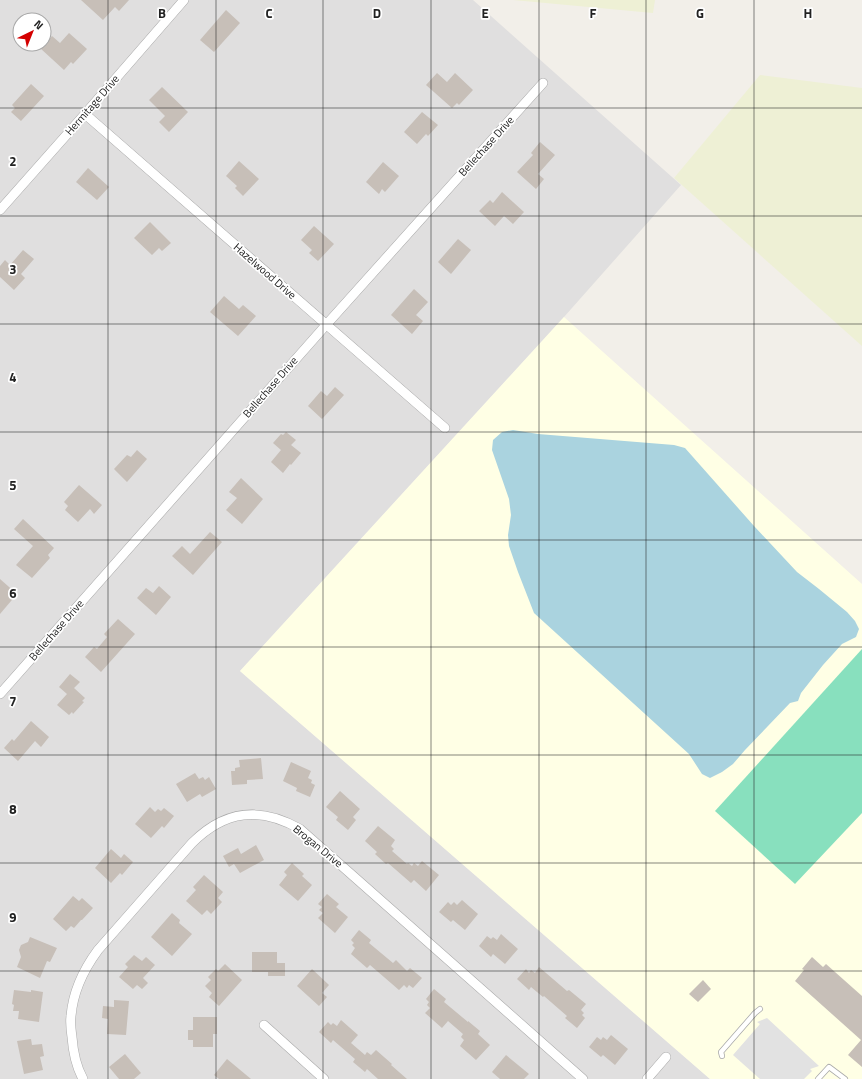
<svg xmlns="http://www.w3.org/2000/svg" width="862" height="1079" font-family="'Titillium Web',sans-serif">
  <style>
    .residential { fill: #e0dfdf; fill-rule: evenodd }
    .education { fill: #ffffe5 }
    .farmland { fill: #eef0d5 }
    .pitch { fill: #88e0be }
    .parking { fill: #e2e2e2 }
    .water { fill: #aad3df }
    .building { fill: #c7bfb8 }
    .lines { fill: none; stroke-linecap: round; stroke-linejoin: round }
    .service-casing { stroke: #a9a9a9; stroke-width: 6 }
    .minor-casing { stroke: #a9a9a9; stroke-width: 10 }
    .service { stroke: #fff; stroke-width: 4.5 }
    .minor { stroke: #fff; stroke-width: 9 }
    .grid { fill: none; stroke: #222; stroke-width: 1; stroke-opacity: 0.55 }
    .labels { text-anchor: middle; stroke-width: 3.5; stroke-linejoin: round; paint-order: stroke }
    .street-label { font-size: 11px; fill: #222; stroke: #fff }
    .grid-label { font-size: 13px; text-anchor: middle; font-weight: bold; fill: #222; stroke: #fff; stroke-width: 3.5; stroke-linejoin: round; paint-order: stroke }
  </style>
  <rect width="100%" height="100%" fill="#f2efe9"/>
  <path class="residential" d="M0,0H473L681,185L564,317L240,671L710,1079H0ZM20,20H44V44H20Z"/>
  <path class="education" d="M564,317L862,584V1079H710L240,671Z"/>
  <g class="farmland">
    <path d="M513,0H655L653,13Z"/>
    <path d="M760,75L862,88V346L674,178Z"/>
  </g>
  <path class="pitch" d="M862,649V813L795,884L715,811Z"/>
  <path class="parking" d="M767,1018L819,1066L810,1069L812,1071L804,1079H760L733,1055L760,1024L757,1022Z"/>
  <path class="water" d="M513,430L538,434L674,445L685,448L754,526L797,572L819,589L847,612L855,621L859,629L856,637L842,644L823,665L801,693L798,701L790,703L745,750L733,764L722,772L710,778L702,774L689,754L534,613L518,572L509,546L508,535L511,515L509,499L492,450L493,440L502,432Z"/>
  <g class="building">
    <path d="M81,0H129L119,11L115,7L103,20Z"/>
    <path d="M226,10L240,23L214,52L200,40Z"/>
    <path d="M69,33L87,49L73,64L71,62L64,70L40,48L52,36L60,43Z"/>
    <path d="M437,73L447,82L455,73L473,90L459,105L457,103L452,108L426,85Z"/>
    <path d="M31,84L44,96L21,121L11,112L15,108L12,105Z"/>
    <path d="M162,87L188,112L169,132L159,122L165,116L149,100Z"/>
    <path d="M422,112L438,125L428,136L426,134L417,144L404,132Z"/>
    <path d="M540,142L555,155L538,174L544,179L536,189L517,172L533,155L531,153Z"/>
    <path d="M239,161L259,179L243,196L235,188L237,186L226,176Z"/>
    <path d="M383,162L399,176L385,192L382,189L379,194L366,182Z"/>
    <path d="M88,168L109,187L97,200L76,182Z"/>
    <path d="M502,192L524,212L513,224L504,216L495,226L479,211L490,200L493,203Z"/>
    <path d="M150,222L171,243L162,251L159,248L152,255L134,238Z"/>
    <path d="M314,226L334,244L318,261L309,253L312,250L301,240Z"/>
    <path d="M458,239L471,250L451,274L438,262Z"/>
    <path d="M23,250L34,259L21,274L25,278L14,290L0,277V266L5,260L10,265Z"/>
    <path d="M414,289L428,302L416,315L423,321L412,334L391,315Z"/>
    <path d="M224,296L239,309L243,305L256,316L238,336L210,312Z"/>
    <path d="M335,387L344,395L322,419L308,406L321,391L327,396Z"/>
    <path d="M286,432L296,440L291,445L301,453L291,465L290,464L283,473L271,462L281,450L273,443L281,434L283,435Z"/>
    <path d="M137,450L147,459L127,482L114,469L127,455L131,457Z"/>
    <path d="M241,478L263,499L242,524L226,510L237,498L229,492Z"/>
    <path d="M79,485L102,505L94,514L90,509L78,522L65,510L68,506L64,502Z"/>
    <path d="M23,519L54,548L48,555L50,558L32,578L16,565L33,546L14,529Z"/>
    <path d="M210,532L222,542L193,575L172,556L182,546L190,554Z"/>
    <path d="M0,579L17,594L0,614Z"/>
    <path d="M159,586L171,597L156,615L137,598L146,588L153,593Z"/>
    <path d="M118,619L135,634L101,672L85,657L94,647L97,649L107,637L104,634Z"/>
    <path d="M70,674L80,682L74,688L85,698L82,701L84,702L73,714L72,712L69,715L57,705L67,694L59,687Z"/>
    <path d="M31,721L49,737L41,747L35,741L18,761L4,748L12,739L14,741Z"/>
    <path d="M261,758L263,779L247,780V784L232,785L231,771H235V768L240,767L239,760Z"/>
    <path d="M291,762L311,771L308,778L312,780L311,783L315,785L310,797L296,791L297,788L283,781Z"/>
    <path d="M195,773L199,779L203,777L205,780L209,777L216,789L202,797L200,794L187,802L176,784Z"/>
    <path d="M340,791L360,809L353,817L356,820L348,830L336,820L338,817L326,807Z"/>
    <path d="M150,807L155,812L158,809L161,811L164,808L174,816L164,828L162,826L151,838L135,824Z"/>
    <path d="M378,826L395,840L391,846L394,849L392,851L407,864L408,863L412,866L414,863L418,866L422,861L439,875L426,891L414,880L411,883L388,863L386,864L375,854L377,852L365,841Z"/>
    <path d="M256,845L264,860L240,873L234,864L229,867L223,856L238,848L241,854Z"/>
    <path d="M111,849L121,858L124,854L133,862L122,875L120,873L111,883L95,868Z"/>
    <path d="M292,863L304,874L302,876L312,885L298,901L279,885L287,875L284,872Z"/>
    <path d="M204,875L223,892L218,898L222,902L211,914L207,910L202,915L186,901L196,890L193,887Z"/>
    <path d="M327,894L339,904L336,907L348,917L335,933L318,918L323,913L319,910L322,907L318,904Z"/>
    <path d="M73,896L79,901L82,898L93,908L82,920H81L74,928L71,926L66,931L53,919Z"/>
    <path d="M462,900L478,914L465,930L453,920L451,922L439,912L448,902L451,905L454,902L457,905Z"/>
    <path d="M172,913L180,920L179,923L192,934L172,956L151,937Z"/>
    <path d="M359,930L371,940L369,943L393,963L396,960L407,971L410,968L422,978L413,988L409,985L407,988L404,985L399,990L370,965L367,968L351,954L355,948L352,945L354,943L351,940Z"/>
    <path d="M501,934L518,949L505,964L493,954L491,957L479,946L487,936L491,939L493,937L497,940Z"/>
    <path d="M30,937L57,948L50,962L47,961L40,978L17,967L21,957L19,950L21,945L28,942Z"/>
    <path d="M252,952H277V963H285V976H268V972H252Z"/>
    <path d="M134,955L142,961L146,957L155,965L143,978L148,983L142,989L137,985L133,989L119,977L128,967L125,964Z"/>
    <path d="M812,957L823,967L826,964L862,996V1067L848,1055L861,1040L795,981L804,970L802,969Z"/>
    <path d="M225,964L242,980L219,1006L209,997L212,993L205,986L211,980L208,977L216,969L218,971Z"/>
    <path d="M539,967L567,991L569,990L586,1004L581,1010L584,1013L582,1015L585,1018L577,1028L565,1018L567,1016L544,996L543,997L531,987L529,990L517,979L526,969L529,973L531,970L535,973Z"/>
    <path d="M312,969L329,985L322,993L327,997L319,1006L297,986Z"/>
    <path d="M703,980L711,989L698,1002L689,994Z"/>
    <path d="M434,989L446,999L444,1002L468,1022V1021L480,1031L478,1034L490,1045L476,1060L460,1046L464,1040L461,1037L463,1034L448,1021L442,1028L425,1013L430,1008L427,1005L429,1002L426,999Z"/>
    <path d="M14,990L31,992V990L43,992L39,1022L18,1019L19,1011H13L14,1005L12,1004Z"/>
    <path d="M114,1000L129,1001L126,1035L107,1034L108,1019L102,1018L103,1006L114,1007Z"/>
    <path d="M193,1017H217V1034H213V1047H193V1040H188V1030H193Z"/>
    <path d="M341,1020L358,1035L351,1043L365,1055L367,1052L371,1055L376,1050L392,1064L391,1065L407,1079H378L367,1069L365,1072L353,1062L355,1059L333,1040L331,1043L319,1032L328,1022L331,1025L333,1023L337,1026Z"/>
    <path d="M611,1035L628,1049L615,1065L603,1055L601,1057L589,1047L597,1037L601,1040L603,1037L607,1040Z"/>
    <path d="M31,1039L32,1045L42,1044L44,1056L40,1057L43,1070L24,1074L17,1041Z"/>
    <path d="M125,1054L141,1073L134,1079H119L109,1067Z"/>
    <path d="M506,1055L529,1074L524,1079H500L492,1072Z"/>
    <path d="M227,1059L251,1079H219L214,1075Z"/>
  </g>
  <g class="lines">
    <g class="service-casing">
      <g id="service">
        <path d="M722,1056L721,1052L755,1013L760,1009"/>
        <path d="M818,1079L829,1067L845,1079"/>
      </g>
    </g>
    <g class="minor-casing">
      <g id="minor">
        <path d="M85,114L445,428"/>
        <path d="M0,210L85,114L184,0"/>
        <path d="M0,694L326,325L543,83"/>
        <path d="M264,1025L324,1079"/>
        <path d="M83,1079C76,1066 73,1051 72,1037C71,1030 70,1023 71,1016C73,992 84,969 98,950L192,843C225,810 260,806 300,829L583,1079"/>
        <path d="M647,1079L666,1057"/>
      </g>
    </g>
    <use href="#service" class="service"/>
    <use href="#minor" class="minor"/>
  </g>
  <path class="grid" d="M108,0V1079M216,0V1079M323,0V1079M431,0V1079M539,0V1079M646,0V1079M754,0V1079M0,108H862M0,216H862M0,324H862M0,432H862M0,540H862M0,647H862M0,755H862M0,863H862M0,971H862"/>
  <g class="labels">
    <g class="street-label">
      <text transform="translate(92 105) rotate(-49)" y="4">Hermitage Drive</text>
      <text transform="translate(486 146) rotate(-48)" y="4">Bellechase Drive</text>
      <text transform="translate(265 271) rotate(41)" y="4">Hazelwood Drive</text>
      <text transform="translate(270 387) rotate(-49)" y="4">Bellechase Drive</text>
      <text transform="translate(56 630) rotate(-49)" y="4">Bellechase Drive</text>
      <text transform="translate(318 846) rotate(39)" y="4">Brogan Drive</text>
    </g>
  </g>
  <g class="grid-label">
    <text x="162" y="18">B</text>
    <text x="269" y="18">C</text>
    <text x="377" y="18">D</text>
    <text x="485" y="18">E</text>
    <text x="593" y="18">F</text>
    <text x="700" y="18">G</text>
    <text x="808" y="18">H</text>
    <text x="13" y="166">2</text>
    <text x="13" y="274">3</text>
    <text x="13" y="382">4</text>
    <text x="13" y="490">5</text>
    <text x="13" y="598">6</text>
    <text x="13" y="706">7</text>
    <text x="13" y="814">8</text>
    <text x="13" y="922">9</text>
  </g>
  <g transform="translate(32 32) rotate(43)"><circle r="19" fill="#ffffff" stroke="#a7a7a7"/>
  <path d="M0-3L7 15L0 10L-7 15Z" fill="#d40000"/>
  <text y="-6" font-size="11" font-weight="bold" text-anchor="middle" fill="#222222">N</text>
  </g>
</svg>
